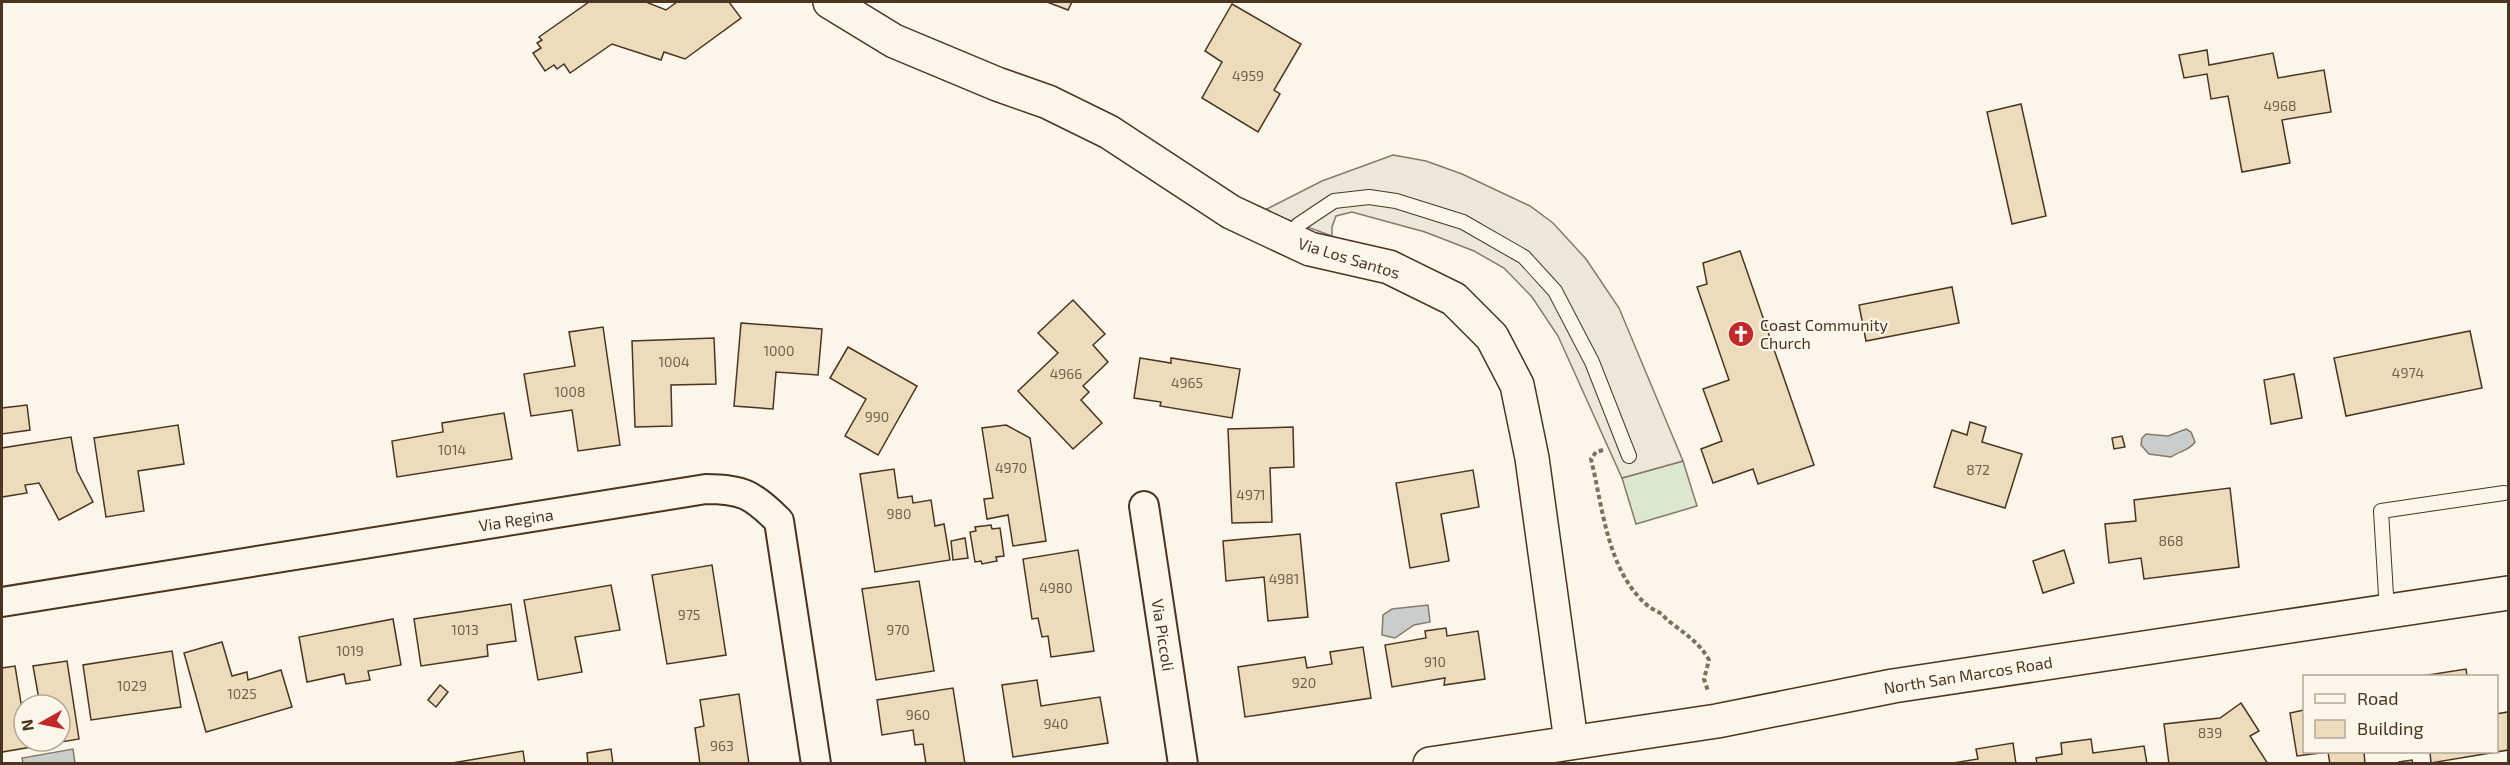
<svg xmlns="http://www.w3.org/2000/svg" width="2510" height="765" font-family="'Exo 2',sans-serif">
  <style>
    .green { fill: #dce7d0; stroke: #887966; stroke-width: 1.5 }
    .parking { fill: #ede7d9; stroke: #887966; stroke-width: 1.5 }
    .water { fill: #c9cecd; stroke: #887966; stroke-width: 1.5 }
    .building { fill: #ecdcbc; stroke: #4a3520; stroke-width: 1.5 }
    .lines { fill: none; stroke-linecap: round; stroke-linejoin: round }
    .lane-casing { stroke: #4a3520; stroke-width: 16 }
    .street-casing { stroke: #4a3520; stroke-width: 32 }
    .secondary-casing { stroke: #4a3520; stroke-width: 36 }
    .path { stroke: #7f6f5c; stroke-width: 4; stroke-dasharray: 4.5 3; stroke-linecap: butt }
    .lane { stroke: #fbf6e9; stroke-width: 14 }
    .street { stroke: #fbf6e9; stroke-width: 28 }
    .secondary { stroke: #fbf6e9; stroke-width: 33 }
    .labels { text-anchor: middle; stroke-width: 4.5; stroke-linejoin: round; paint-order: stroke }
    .number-label { font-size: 14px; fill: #725f47 }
    .street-label { font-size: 16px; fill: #4a3520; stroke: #fbf6e9 }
    .poi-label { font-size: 16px; fill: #4a3520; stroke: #fbf6e9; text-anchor: start }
  </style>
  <rect width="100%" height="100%" fill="#fbf6e9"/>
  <path class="green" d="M1683,461L1697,506L1636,524L1622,478Z"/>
  <path class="parking" d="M1393,155L1426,161L1462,174L1530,206L1553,223L1586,259L1619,308L1683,461L1622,478L1558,336L1532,297L1504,268L1474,251L1425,232L1352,212L1336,216L1332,227V236L1263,211L1322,181Z"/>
  <g class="water">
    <path d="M2186,429L2191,432L2195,442C2189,451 2179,451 2171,457L2149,454L2141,445L2142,438L2146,434L2168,436Z"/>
    <path d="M1428,605L1430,622L1414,625L1395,638L1382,635L1383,615L1392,609Z"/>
    <path d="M73,749L75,763H23L22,758Z"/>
  </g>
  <g class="building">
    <path d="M589,2H646L666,10L677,2H729L741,18L685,59L664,52L661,60L612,44L570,73L564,64L557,69L554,65L545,71L533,53L541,48L537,43L542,40L539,37Z"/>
    <path d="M1047,2H1072L1068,10Z"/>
    <path d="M1232,4L1301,44L1274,90L1280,94L1258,132L1202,98L1222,62L1205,51Z"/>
    <path d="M2207,50L2209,65L2273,53L2278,78L2324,70L2331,112L2282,120L2290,163L2242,172L2228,96L2211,99L2207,74L2184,78L2179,55Z"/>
    <path d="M2021,104L2046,216L2012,224L1987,112Z"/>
    <path d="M1740,251L1814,465L1758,484L1753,469L1713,483L1701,449L1722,441L1703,389L1729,380L1697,287L1707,284L1703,263Z"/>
    <path d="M1952,287L1959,323L1866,341L1859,305Z"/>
    <path d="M1073,300L1105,334L1093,345L1108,362L1083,386L1089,392L1081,400L1102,423L1073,449L1018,391L1058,353L1038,333Z"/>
    <path d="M741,323L822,329L818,375L776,372L773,409L734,406Z"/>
    <path d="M603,327L620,445L578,451L572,410L531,416L524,374L575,366L569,332Z"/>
    <path d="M2470,331L2482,388L2346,416L2334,358Z"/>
    <path d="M714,338L716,384L671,385L672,426L635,427L632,341Z"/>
    <path d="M848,347L917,386L878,455L845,436L866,399L830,378Z"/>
    <path d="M1140,358L1171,363V358L1240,369L1232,418L1160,406L1161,402L1134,398Z"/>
    <path d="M2294,374L2302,418L2271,424L2264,380Z"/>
    <path d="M27,405L30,430L2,434V408Z"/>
    <path d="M504,413L512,459L397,477L392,441L443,432L442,423Z"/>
    <path d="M1970,422L1986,427L1982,442L2022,454L2005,508L1934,487L1952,430L1967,435Z"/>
    <path d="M178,425L184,464L138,471L144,511L106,517L94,438Z"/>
    <path d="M1006,425L1030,438L1046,541L1013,546L1008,515L987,519L984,499L993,498L982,428Z"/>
    <path d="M1293,427L1294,467L1270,468L1272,522L1232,523L1228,429Z"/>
    <path d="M2122,436L2125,447L2114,449L2112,438Z"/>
    <path d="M71,437L77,471L93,502L59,520L39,483L25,485L27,493L2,497V448Z"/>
    <path d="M894,469L898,498L912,496L913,503L931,500L935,526L944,524L950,560L875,572L860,474Z"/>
    <path d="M1473,470L1479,507L1441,514L1449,561L1410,568L1396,483Z"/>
    <path d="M2230,488L2239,567L2144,579L2141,558L2109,563L2105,524L2136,521L2134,500Z"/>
    <path d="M991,525L992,529L1000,528L1004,556L996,557L997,561L982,564L981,561L975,562L970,532L976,531L975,527Z"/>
    <path d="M1300,534L1308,617L1268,621L1264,577L1226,581L1223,541Z"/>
    <path d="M965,538L968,558L953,560L951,541Z"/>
    <path d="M1078,550L1094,651L1051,657L1048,636L1042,637L1038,618L1032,619L1023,559Z"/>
    <path d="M2064,550L2074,583L2043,593L2033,561Z"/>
    <path d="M712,565L726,655L667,664L652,575Z"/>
    <path d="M919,581L934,671L876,680L862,589Z"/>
    <path d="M611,585L620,630L575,637L582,672L538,680L524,600Z"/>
    <path d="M511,604L516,641L487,645L488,656L421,666L414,619Z"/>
    <path d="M393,619L401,665L368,671L370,680L346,684L344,674L307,682L299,637Z"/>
    <path d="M1446,628L1447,636L1478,631L1485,679L1444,685L1445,678L1392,687L1385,645L1426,638L1425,631Z"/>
    <path d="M222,642L232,676L247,672L248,680L281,670L292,707L206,732L184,653Z"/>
    <path d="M1363,647L1371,698L1245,717L1238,667L1305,657L1307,668L1332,664L1330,652Z"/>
    <path d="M172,651L181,707L91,720L83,665Z"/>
    <path d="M67,661L79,739L2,752V668L15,666L22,709H24V741H60V705H40L33,666Z"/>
    <path d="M2466,669L2467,676H2422Z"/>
    <path d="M1037,680L1041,706L1100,697L1108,743L1013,757L1002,685Z"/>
    <path d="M440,685L448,692L436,707L428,700Z"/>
    <path d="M953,688L965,764H926L923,744L915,745L913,730L882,735L877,700Z"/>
    <path d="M739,694L749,764H700L695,728L704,726L700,700Z"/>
    <path d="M2241,703L2259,731L2250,736L2268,764H2169L2164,724L2220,718Z"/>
    <path d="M2304,710V752H2364L2365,764H2330L2328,752L2297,756L2290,713Z"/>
    <path d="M2508,712V750L2431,763L2430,752H2496V714Z"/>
    <path d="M2091,739L2093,753L2144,746L2147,764H2037L2036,758L2062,754L2061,743Z"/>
    <path d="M2013,743L2016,764H1947L1978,759L1976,749Z"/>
    <path d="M611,749L613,764H588L587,753Z"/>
    <path d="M523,751L525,764H446Z"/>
    <path d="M2412,760L2413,764H2399V762Z"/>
  </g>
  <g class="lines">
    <g class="lane-casing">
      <g id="lane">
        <path d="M1292,240L1298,225L1334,201L1369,197L1396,201L1463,222L1524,257L1555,291L1592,362L1629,456"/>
        <path d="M2387,612L2381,511L2504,493"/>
      </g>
    </g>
    <g class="street-casing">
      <g id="street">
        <path d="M1144,506L1183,764"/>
        <path d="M2,602L706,489C743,489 753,495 779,521L816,764"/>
      </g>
    </g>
    <g class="secondary-casing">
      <g id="secondary">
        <path d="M830,2L894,41L997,84L1048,102L1109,132L1231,212L1310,249L1389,267L1454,299L1492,337L1517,385L1532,458L1571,741"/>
        <path d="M1430,764L1717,721L1893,686L2508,593"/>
      </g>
    </g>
    <path class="path" d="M1603,450L1596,452L1591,459C1603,508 1607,571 1648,606C1651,609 1656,610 1660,613C1664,615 1666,620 1670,622C1685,634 1699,642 1709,660L1704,679L1708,691"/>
    <use href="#lane" class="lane"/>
    <use href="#street" class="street"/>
    <use href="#secondary" class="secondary"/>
  </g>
  <defs>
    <g id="church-disc" transform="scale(1.35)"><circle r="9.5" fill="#c62828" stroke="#fbf6e9"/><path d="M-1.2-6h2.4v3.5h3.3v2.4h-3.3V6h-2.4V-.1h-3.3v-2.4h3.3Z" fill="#fff"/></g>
  </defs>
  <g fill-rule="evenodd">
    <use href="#church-disc" x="1741" y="334"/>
  </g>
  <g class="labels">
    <g class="number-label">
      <text x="1248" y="81">4959</text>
      <text x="2280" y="111">4968</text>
      <text x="779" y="356">1000</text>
      <text x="674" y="367">1004</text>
      <text x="2408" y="378">4974</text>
      <text x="1066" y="379">4966</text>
      <text x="1187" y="388">4965</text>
      <text x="570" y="397">1008</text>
      <text x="877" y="422">990</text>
      <text x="452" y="455">1014</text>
      <text x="1011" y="473">4970</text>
      <text x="1978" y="475">872</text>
      <text x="1251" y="500">4971</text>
      <text x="899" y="519">980</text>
      <text x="2171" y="546">868</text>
      <text x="1284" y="584">4981</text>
      <text x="1056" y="593">4980</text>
      <text x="689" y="620">975</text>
      <text x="465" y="635">1013</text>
      <text x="898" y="635">970</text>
      <text x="350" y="656">1019</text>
      <text x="1435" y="667">910</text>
      <text x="1304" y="688">920</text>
      <text x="132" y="691">1029</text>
      <text x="242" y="699">1025</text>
      <text x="918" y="720">960</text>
      <text x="1056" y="729">940</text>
      <text x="2210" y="738">839</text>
      <text x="722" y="751">963</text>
    </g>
    <g class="street-label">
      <text transform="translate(1349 258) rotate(17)" y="6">Via Los Santos</text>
      <text transform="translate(516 520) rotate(-9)" y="6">Via Regina</text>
      <text transform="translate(1163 635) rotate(81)" y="6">Via Piccoli</text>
      <text transform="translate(1968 675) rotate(-9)" y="6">North San Marcos Road</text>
    </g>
    <g class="poi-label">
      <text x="1760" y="331">Coast Community<tspan x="1760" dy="18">Church</tspan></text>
    </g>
  </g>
  <rect width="2510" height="765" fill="none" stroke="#4a3520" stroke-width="6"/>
  <rect x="2303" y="675" width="195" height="78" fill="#fbf6e9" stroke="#b4a999" stroke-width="1.5"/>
  <rect x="2315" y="694" width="30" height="9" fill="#fbf6e9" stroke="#b4a999" stroke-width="1.5"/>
  <text x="2357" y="705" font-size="18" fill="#4a3520">Road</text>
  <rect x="2315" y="720" width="30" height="18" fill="#ecdcbc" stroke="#b4a999" stroke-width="1.5"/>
  <text x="2357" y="735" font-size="18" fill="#4a3520">Building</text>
  <g transform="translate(42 723) rotate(261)"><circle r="28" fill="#fbf6e9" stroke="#b4a999" stroke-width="1.5"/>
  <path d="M0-4.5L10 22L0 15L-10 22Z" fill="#c62828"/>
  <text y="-9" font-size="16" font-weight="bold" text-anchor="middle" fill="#4a3520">N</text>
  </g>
</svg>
